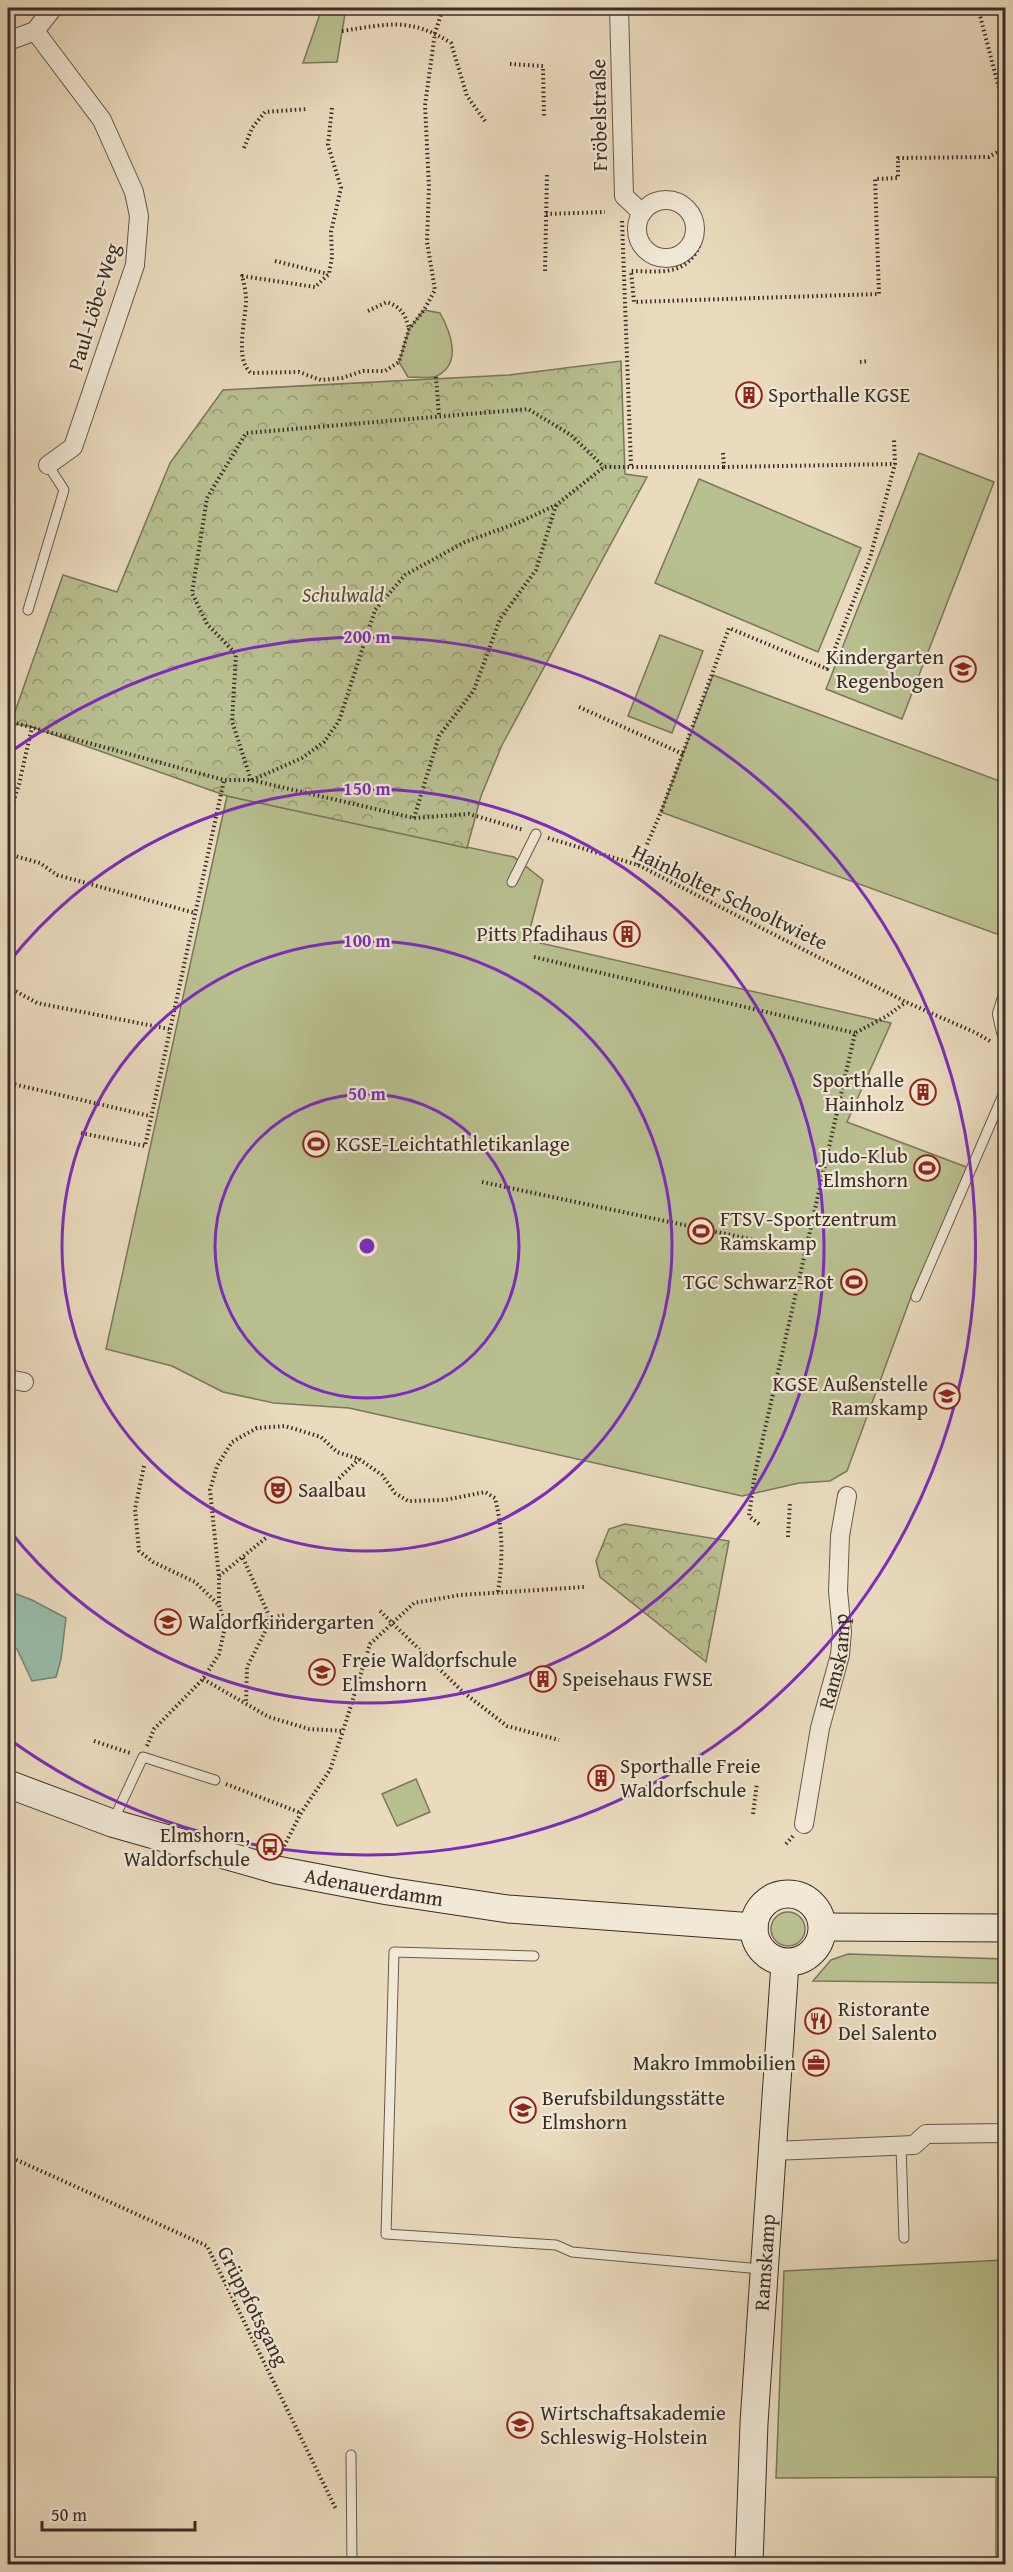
<svg xmlns="http://www.w3.org/2000/svg" width="1013" height="2572" font-family="'Gentium Book Plus',serif">
  <style>
    .green { fill: #b9c090; stroke: #7a765c; stroke-width: 1.5 }
    .forest { fill: url(#forest-crowns); stroke: #7a765c; stroke-width: 1.5 }
    .water { fill: #99bcab; stroke: #738376; stroke-width: 1.5 }
    .lines { fill: none; stroke-linecap: round; stroke-linejoin: round }
    .lane-casing { stroke: #66584d; stroke-width: 11 }
    .street-casing { stroke: #66584d; stroke-width: 20 }
    .secondary-casing { stroke: #3a2d27; stroke-width: 29 }
    .path { stroke: #3a2d27; stroke-width: 4; stroke-dasharray: 1.5 3; stroke-linecap: butt }
    .lane { stroke: #f1e8d5; stroke-width: 9 }
    .street { stroke: #f1e8d5; stroke-width: 18 }
    .secondary { stroke: #f1e8d5; stroke-width: 27 }
    .ring { fill: none; stroke: #7b2cbf; stroke-width: 3 }
    .labels { text-anchor: middle; stroke-width: 4.5; stroke-linejoin: round; paint-order: stroke }
    .street-label { font-size: 21px; fill: #3a2d27; stroke: #f1e8d5 }
    .poi-label { font-size: 21px; fill: #3a2d27; stroke: #f1e8d5; text-anchor: start }
    .park-label { font-size: 21px; font-style: italic; fill: #534a3c; stroke: #f1e8d5 }
    .centre { fill: #7b2cbf; stroke: #f1e8d5; stroke-width: 3 }
    .ring-label { font-size: 18px; text-anchor: middle; font-weight: bold; fill: #7b2cbf; stroke: #f1e8d5; stroke-width: 4.5; stroke-linejoin: round; paint-order: stroke }
  </style>
  <defs>
    <pattern id="forest-crowns" width="20" height="18" patternUnits="userSpaceOnUse" patternTransform="scale(1.5)"><rect width="20" height="18" fill="#b9c090"/><path d="M2 6a3 3 0 1 1 6 0M12 15a3 3 0 1 1 6 0" fill="none" stroke="#979c76"/></pattern>
  </defs>
  <rect width="100%" height="100%" fill="#eadbbe"/>
  <filter id="stains"><feTurbulence type="fractalNoise" baseFrequency=".00333" numOctaves="4"/><feColorMatrix values="0 0 0 0 .2 0 0 0 0 .09 0 0 0 0 .02 0 0 0 .5 -.17"/></filter>
  <radialGradient id="worn" r=".72"><stop offset=".6" stop-color="#630" stop-opacity="0"/><stop offset="1" stop-color="#630" stop-opacity=".3"/></radialGradient>
  <g class="green">
    <path d="M322,8H346L337,62L303,63Z"/>
    <path d="M424,310L440,313C450,331 463,363 437,376C430,379 416,377 408,377L399,362L409,329Z"/>
    <path d="M919,453L994,482L902,719L826,689Z"/>
    <path d="M699,479L861,548L818,652L655,583Z"/>
    <path d="M660,635L703,651L672,733L628,716Z"/>
    <path d="M713,675L1005,783V937L661,812Z"/>
    <path d="M227,796L514,857L543,880L527,940L891,1023L847,1122L969,1168L912,1294L847,1471L830,1481L799,1483L742,1496L349,1408L274,1403L223,1392L172,1366L106,1349Z"/>
    <path d="M416,1779L430,1812L397,1826L382,1794Z"/>
    <circle cx="788" cy="1929" r="17"/>
    <path d="M848,1954L1005,1959V1983L813,1981L831,1960Z"/>
    <path d="M1005,2260V2564H996V2477L776,2478L784,2271Z"/>
  </g>
  <g class="forest">
    <path d="M621,361L625,474L647,477L502,745L481,796L467,848L227,796L32,727L11,723L63,575L117,592L170,463L223,390L509,375Z"/>
    <path d="M625,1524L729,1541L706,1662L600,1577L596,1561L609,1529Z"/>
  </g>
  <path class="water" d="M11,1592L32,1600L66,1618L61,1659L56,1677L32,1681L17,1649L8,1645V1596Z"/>
  <g class="lines">
    <g class="lane-casing">
      <g id="lane">
        <path d="M28,610L64,490L48,465"/>
        <path d="M512,882L536,834"/>
        <path d="M916,1297L1006,1088"/>
        <path d="M114,1819L143,1757L215,1780"/>
        <path d="M534,1956L394,1952L386,2234L556,2245L572,2252L761,2269"/>
        <path d="M901,2146L904,2238"/>
        <path d="M351,2455L352,2564"/>
      </g>
    </g>
    <g class="street-casing">
      <g id="street">
        <path d="M619,8L624,196L642,213"/>
        <path d="M35,31L102,120L134,192L139,216L135,265L73,447L48,465"/>
        <path d="M8,41L35,31L53,8"/>
        <circle cx="666" cy="229" r="29"/>
        <path d="M1006,1001L1002,1014L1006,1032"/>
        <path d="M8,1379L24,1382"/>
        <path id="s1" d="M804,1824L820,1728L840,1655L842,1632L838,1591L840,1536L847,1496"/>
        <path d="M773,2151L914,2145L926,2134L1006,2133"/>
      </g>
    </g>
    <g class="secondary-casing">
      <g id="secondary">
        <path id="s2" d="M8,1784L112,1823L277,1870L388,1891L508,1909L754,1927"/>
        <circle cx="788" cy="1928" r="34"/>
        <path d="M823,1927L1006,1928"/>
        <path id="s3" d="M749,2564L754,2423L785,1963"/>
      </g>
    </g>
    <g class="path">
      <path d="M978,8L1006,115"/>
      <path d="M342,31C388,24 410,17 451,43L467,96L485,121"/>
      <path d="M510,64L543,66L544,118"/>
      <path d="M332,108L328,145L341,188L331,232L332,257L329,274L315,287L242,276C244,283 246,292 246,300C246,319 234,359 251,373L299,372L321,380L342,378L363,371H385L399,362L409,329L424,310L435,290L427,242L429,187L425,105L435,33L443,8"/>
      <path d="M244,148L252,128L265,112L307,109"/>
      <path d="M650,196C661,196 673,195 682,200C707,214 708,252 682,266C668,274 647,271 631,271L634,302L879,294L875,179L898,178V158L989,157L1006,147"/>
      <path d="M546,214L605,212"/>
      <path d="M622,221L631,466"/>
      <path d="M275,261L328,274"/>
      <path d="M545,271L547,173"/>
      <path d="M368,311L387,302C401,307 405,314 409,328"/>
      <path d="M860,362L869,361"/>
      <path d="M436,377L439,416"/>
      <path d="M723,453L724,467L895,464"/>
      <path d="M579,707L683,754"/>
      <path d="M8,721L224,780H251L414,818L469,814L524,830"/>
      <path d="M251,780L232,721L236,654L207,624L192,593L207,498L246,433L528,409L571,435L604,467"/>
      <path d="M252,780L302,758L324,742L339,721L375,610L405,575L465,542L520,522L556,505L604,467H724"/>
      <path d="M414,818L439,736L474,690L500,619L536,570L556,505"/>
      <path d="M8,819L19,784L32,727"/>
      <path d="M548,838L638,865L906,1002L974,1032L990,1041"/>
      <path d="M8,854L40,863L57,875L195,913"/>
      <path d="M638,865L661,812L729,628L827,669L870,558L895,464L894,439"/>
      <path d="M534,957L855,1033"/>
      <path d="M8,987L37,1003L169,1029"/>
      <path d="M8,1079L13,1084L150,1116"/>
      <path d="M81,1133L145,1146L224,780"/>
      <path d="M482,1182L806,1251"/>
      <path d="M144,1466L135,1509L139,1551L153,1562L195,1582L219,1605"/>
      <path d="M326,1491L359,1459"/>
      <path d="M759,1524L749,1516L755,1473L855,1033L887,1016L906,1002"/>
      <path d="M788,1537L790,1502"/>
      <path d="M243,1558L271,1620L247,1667L246,1703"/>
      <path d="M219,1576L267,1537"/>
      <path d="M380,1611L463,1692L507,1726L559,1740"/>
      <path d="M225,1627L285,1615"/>
      <path d="M203,1679L269,1717L309,1729L343,1731L370,1644L414,1603L460,1595L584,1587"/>
      <path d="M94,1741L130,1753"/>
      <path d="M147,1746L154,1729L203,1679L219,1654L225,1627L219,1605V1577L210,1490L217,1466L232,1442L257,1428L285,1426L321,1437L337,1452L359,1459L382,1475L395,1493L408,1501L445,1500L485,1492L495,1498C503,1530 503,1559 498,1592"/>
      <path d="M226,1784L301,1813"/>
      <path d="M753,1814L757,1783"/>
      <path d="M786,1844L793,1836"/>
      <path d="M282,1850L301,1813L330,1770L343,1731"/>
      <path d="M8,2156L207,2246L336,2509"/>
    </g>
    <use href="#lane" class="lane"/>
    <use href="#street" class="street"/>
    <use href="#secondary" class="secondary"/>
  </g>
  <g class="ring">
    <circle cx="367" cy="1246" r="152"/>
    <circle cx="367" cy="1246" r="305"/>
    <path d="M9 962A457 457 0 1 1 9 1530"/>
    <path d="M9 753A609 609 0 1 1 9 1739"/>
  </g>
  <defs>
    <g id="building-ring" transform="scale(1.35)"><circle r="9.5" fill="#f1e8d5" stroke="#8f2418" stroke-width="1.5"/><path d="M-4-6H4V6H1V3H-1V6H-4ZM-2.5-4.3h1.7v1.8h-1.7ZM.8-4.3h1.7v1.8H.8ZM-2.5-1h1.7V.8h-1.7ZM.8-1h1.7V.8H.8Z" fill="#8f2418"/></g>
    <g id="school-ring" transform="scale(1.35)"><circle r="9.5" fill="#f1e8d5" stroke="#8f2418" stroke-width="1.5"/><path d="M0-5L7-2L0 1L-7-2ZM-4 1L0 2.5L4 1V4Q0 6-4 4Z" fill="#8f2418"/></g>
    <g id="stadium-ring" transform="scale(1.35)"><circle r="9.5" fill="#f1e8d5" stroke="#8f2418" stroke-width="1.5"/><path d="M0-5a6.5 5 0 1 0 0 10a6.5 5 0 1 0 0-10ZM-3.5-1.8h7v3.6h-7Z" fill="#8f2418"/></g>
    <g id="theatre-ring" transform="scale(1.35)"><circle r="9.5" fill="#f1e8d5" stroke="#8f2418" stroke-width="1.5"/><path d="M-5-5.5Q0-4 5-5.5V0Q5 5 0 6Q-5 5-5 0ZM-3.3-2.5H-1v1.5H-3.3ZM1-2.5H3.3v1.5H1ZM-2.8 1Q0 5.5 2.8 1Z" fill="#8f2418"/></g>
    <g id="bus-ring" transform="scale(1.35)"><circle r="9.5" fill="#f1e8d5" stroke="#8f2418" stroke-width="1.5"/><path d="M-5-6H5V4H4V6H2V4H-2V6H-4V4H-5ZM-3.5-4V0h7V-4ZM-3.5 1.2v1.5H-2V1.2ZM2 1.2v1.5H3.5V1.2Z" fill="#8f2418"/></g>
    <g id="restaurant-ring" transform="scale(1.35)"><circle r="9.5" fill="#f1e8d5" stroke="#8f2418" stroke-width="1.5"/><path d="M-5-6h1v4h1v-4h1v4h1v-4h1v5L-1.5 .5V6h-2V.5L-5-1ZM5-6V6H3V1.5H1.5Q1.5-4 5-6Z" fill="#8f2418"/></g>
    <g id="office-ring" transform="scale(1.35)"><circle r="9.5" fill="#f1e8d5" stroke="#8f2418" stroke-width="1.5"/><path d="M-6-3h4V-5.5h4V-3h4V5H-6ZM-1-4.5V-3h2v-1.5ZM-6 0V1H6V0Z" fill="#8f2418"/></g>
  </defs>
  <g fill-rule="evenodd">
    <use href="#building-ring" x="749" y="395"/>
    <use href="#school-ring" x="963" y="669"/>
    <use href="#building-ring" x="627" y="934"/>
    <use href="#building-ring" x="923" y="1092"/>
    <use href="#stadium-ring" x="316" y="1144"/>
    <use href="#stadium-ring" x="927" y="1168"/>
    <use href="#stadium-ring" x="701" y="1231"/>
    <use href="#stadium-ring" x="854" y="1282"/>
    <use href="#school-ring" x="947" y="1396"/>
    <use href="#theatre-ring" x="278" y="1490"/>
    <use href="#school-ring" x="168" y="1622"/>
    <use href="#school-ring" x="322" y="1672"/>
    <use href="#building-ring" x="543" y="1679"/>
    <use href="#building-ring" x="601" y="1778"/>
    <use href="#bus-ring" x="270" y="1847"/>
    <use href="#restaurant-ring" x="818" y="2021"/>
    <use href="#office-ring" x="816" y="2063"/>
    <use href="#school-ring" x="523" y="2110"/>
    <use href="#school-ring" x="520" y="2425"/>
  </g>
  <g class="labels">
    <g class="street-label">
      <text transform="translate(599 115) rotate(-91)" y="7">Fröbelstraße</text>
      <text transform="translate(94 307) rotate(-73)" y="7">Paul-Löbe-Weg</text>
      <text transform="translate(730 897) rotate(26)" y="7">Hainholter Schooltwiete</text>
      <text dy="7" stroke="none"><textPath href="#s1" startOffset="166">Ramskamp</textPath></text>
      <text dy="7" stroke="none"><textPath href="#s2" startOffset="381">Adenauerdamm</textPath></text>
      <text dy="7" stroke="none"><textPath href="#s3" startOffset="302">Ramskamp</textPath></text>
      <text transform="translate(253 2306) rotate(63)" y="7">Grüppfotsgang</text>
    </g>
    <g class="poi-label">
      <text x="768" y="402">Sporthalle KGSE</text>
      <text x="944" y="664" text-anchor="end">Kindergarten<tspan x="944" dy="24">Regenbogen</tspan></text>
      <text x="608" y="941" text-anchor="end">Pitts Pfadihaus</text>
      <text x="904" y="1087" text-anchor="end">Sporthalle<tspan x="904" dy="24">Hainholz</tspan></text>
      <text x="336" y="1151">KGSE-Leichtathletikanlage</text>
      <text x="908" y="1163" text-anchor="end">Judo-Klub<tspan x="908" dy="24">Elmshorn</tspan></text>
      <text x="720" y="1226">FTSV-Sportzentrum<tspan x="720" dy="24">Ramskamp</tspan></text>
      <text x="834" y="1289" text-anchor="end">TGC Schwarz-Rot</text>
      <text x="928" y="1391" text-anchor="end">KGSE Außenstelle<tspan x="928" dy="24">Ramskamp</tspan></text>
      <text x="298" y="1497">Saalbau</text>
      <text x="188" y="1629">Waldorfkindergarten</text>
      <text x="342" y="1667">Freie Waldorfschule<tspan x="342" dy="24">Elmshorn</tspan></text>
      <text x="562" y="1686">Speisehaus FWSE</text>
      <text x="620" y="1773">Sporthalle Freie<tspan x="620" dy="24">Waldorfschule</tspan></text>
      <text x="250" y="1842" text-anchor="end">Elmshorn,<tspan x="250" dy="24">Waldorfschule</tspan></text>
      <text x="838" y="2016">Ristorante<tspan x="838" dy="24">Del Salento</tspan></text>
      <text x="796" y="2070" text-anchor="end">Makro Immobilien</text>
      <text x="542" y="2105">Berufsbildungsstätte<tspan x="542" dy="24">Elmshorn</tspan></text>
      <text x="540" y="2420">Wirtschaftsakademie<tspan x="540" dy="24">Schleswig-Holstein</tspan></text>
    </g>
    <g class="park-label">
      <text x="343" y="602">Schulwald</text>
    </g>
  </g>
  <circle cx="367" cy="1246" r="9" class="centre"/>
  <g class="ring-label">
    <text x="367" y="643">200 m</text>
    <text x="367" y="795">150 m</text>
    <text x="367" y="947">100 m</text>
    <text x="367" y="1100">50 m</text>
  </g>
  <rect width="1013" height="2572" fill="none" stroke="#eadbbe" stroke-width="30"/>
  <rect x="9" y="9" width="995" height="2554" fill="none" stroke="#3a2d27" stroke-width="3"/>
  <rect x="15" y="15" width="983" height="2542" fill="none" stroke="#3a2d27" stroke-width="1.5"/>
  <path d="M42 2521v9h153v-9" fill="none" stroke="#3a2d27" stroke-width="3"/>
  <text x="51" y="2521" font-size="18" fill="#3a2d27" stroke="#f1e8d5" stroke-width="4.5" paint-order="stroke">50 m</text>
  <rect width="100%" height="100%" filter="url(#stains)"/>
  <rect width="100%" height="100%" fill="url(#worn)"/>
</svg>
